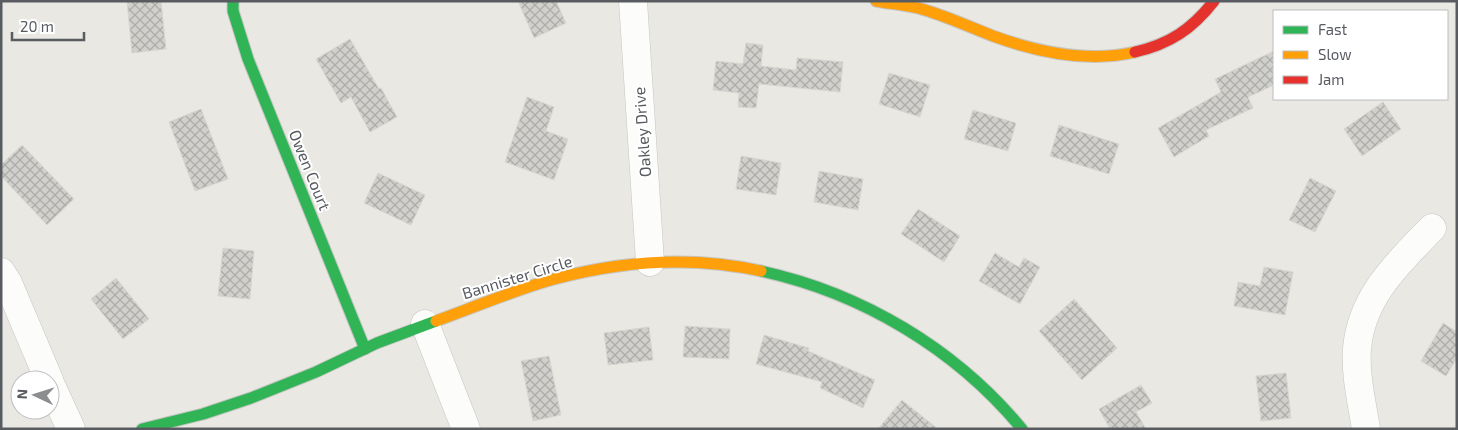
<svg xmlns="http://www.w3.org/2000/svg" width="1458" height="430" font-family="'Exo 2',sans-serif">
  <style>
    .building { fill: url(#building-cross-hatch); stroke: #d8d7d2 }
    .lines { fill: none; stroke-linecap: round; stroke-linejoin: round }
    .street-casing { stroke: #c5c6c4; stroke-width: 29 }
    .fast-casing { stroke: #c5c6c4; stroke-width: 13 }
    .slow-casing { stroke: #c5c6c4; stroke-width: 13 }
    .jam-casing { stroke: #c5c6c4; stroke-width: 13 }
    .street { stroke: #fcfcfb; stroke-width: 28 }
    .fast { stroke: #30b455; stroke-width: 11 }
    .slow { stroke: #ff9f0a; stroke-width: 11 }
    .jam { stroke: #e5322d; stroke-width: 11 }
    .labels { text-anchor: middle; stroke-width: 4; stroke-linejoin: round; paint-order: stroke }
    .street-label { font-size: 16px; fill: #585c61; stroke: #fff }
  </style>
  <defs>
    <pattern id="building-cross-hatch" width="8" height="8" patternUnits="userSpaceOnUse" patternTransform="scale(1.25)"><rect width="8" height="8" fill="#d1d0cc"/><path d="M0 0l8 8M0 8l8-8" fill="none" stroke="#acaca9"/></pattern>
  </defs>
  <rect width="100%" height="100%" fill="#e9e8e2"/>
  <g class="building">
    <path d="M127,1H161L166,49L132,53Z"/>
    <path d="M518,1H556L566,23L534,38Z"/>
    <path d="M350,39L379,89L381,88L397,117L370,132L351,97L341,103L316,59Z"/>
    <path d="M746,43L763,45L761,66L796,70L797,58L843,62L840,92L759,84L756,108L738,107L739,93L713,90L716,61L743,64Z"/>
    <path d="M1274,51V85L1248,97L1253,108L1206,130L1209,136L1174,157L1158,128L1221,92L1215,79Z"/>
    <path d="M889,73L930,85L920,117L879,104Z"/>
    <path d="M527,97L554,107L546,131L568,139L554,180L505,162Z"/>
    <path d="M1383,102L1401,129L1362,156L1344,129Z"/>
    <path d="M201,109L228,179L195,191L169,122Z"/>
    <path d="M973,110L1016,123L1008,151L964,139Z"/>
    <path d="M1059,125L1119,144L1109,174L1050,156Z"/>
    <path d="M22,145L74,199L47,225L1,176V165Z"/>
    <path d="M741,156L781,163L776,195L736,189Z"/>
    <path d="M819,171L863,179L858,210L814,202Z"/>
    <path d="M378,173L425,195L411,225L364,203Z"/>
    <path d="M1310,178L1336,191L1315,232L1289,220Z"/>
    <path d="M918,209L960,236L944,262L901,234Z"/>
    <path d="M223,248L254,251L250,299L218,296Z"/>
    <path d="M995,253L1019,267L1024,258L1040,267L1020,304L979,281Z"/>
    <path d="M1264,267L1293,272L1285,315L1234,306L1238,282L1260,286Z"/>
    <path d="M116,278L149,319L123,339L91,299Z"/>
    <path d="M1074,299L1117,348L1082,380L1039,331Z"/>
    <path d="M1443,323L1457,332V358L1446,376L1421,361Z"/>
    <path d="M685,326L730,329L729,359L683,357Z"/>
    <path d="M649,327L653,360L608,365L604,333Z"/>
    <path d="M764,335L809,348L808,351L875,380L863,408L820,388L822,382L756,364Z"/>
    <path d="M549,356L561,415L533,421L521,361Z"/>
    <path d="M1286,373L1291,418L1261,421L1256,376Z"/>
    <path d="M1141,385L1152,403L1136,412L1146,429H1110L1099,409Z"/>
    <path d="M902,400L938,429H878Z"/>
  </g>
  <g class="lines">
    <g class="street-casing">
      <g id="street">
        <path d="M633,1L650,262"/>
        <path d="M1,272L8,283L49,380"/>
        <path d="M425,324L466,429"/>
        <path d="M50,383L71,429"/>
        <path d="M1366,429C1362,403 1355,375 1357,349C1361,297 1398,263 1432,228"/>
      </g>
    </g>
    <g class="fast-casing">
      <g id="fast">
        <path d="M233,1V11L248,59L365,349"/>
        <path d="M761,271C862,293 956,349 1022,429"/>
        <path d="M142,429L203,414L251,398L316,372L377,343L436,321"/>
      </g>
    </g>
    <g class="slow-casing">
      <g id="slow">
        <path d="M876,1C892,4 909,5 925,10C948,17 970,27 993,36C1037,52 1088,63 1135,52"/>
        <path d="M436,321C475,307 514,290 554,279C621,261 693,256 761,271"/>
      </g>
    </g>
    <g class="jam-casing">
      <path id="jam" d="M1135,52C1170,44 1192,29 1214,1"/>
    </g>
    <use href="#street" class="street"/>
    <use href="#fast" class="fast"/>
    <use href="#slow" class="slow"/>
    <use href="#jam" class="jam"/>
  </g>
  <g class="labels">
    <g class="street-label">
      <text transform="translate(642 132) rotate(-94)" y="6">Oakley Drive</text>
      <text transform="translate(310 170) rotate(68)" y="6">Owen Court</text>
      <text transform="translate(517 277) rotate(-17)" y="6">Bannister Circle</text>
    </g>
  </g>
  <rect width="1458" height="430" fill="none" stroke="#585c61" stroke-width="5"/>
  <rect x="1273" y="10" width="175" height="90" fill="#ffffff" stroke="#bcbec0"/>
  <rect x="1283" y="26" width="25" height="8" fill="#30b455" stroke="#bcbec0"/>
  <text x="1318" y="35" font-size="15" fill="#585c61">Fast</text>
  <rect x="1283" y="51" width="25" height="8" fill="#ff9f0a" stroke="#bcbec0"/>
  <text x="1318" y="60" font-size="15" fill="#585c61">Slow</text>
  <rect x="1283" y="76" width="25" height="8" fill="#e5322d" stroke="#bcbec0"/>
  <text x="1318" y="85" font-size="15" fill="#585c61">Jam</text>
  <g transform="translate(35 395) rotate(274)"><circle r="24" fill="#ffffff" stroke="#bcbec0"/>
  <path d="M0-4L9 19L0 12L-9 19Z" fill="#8b8d8e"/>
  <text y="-8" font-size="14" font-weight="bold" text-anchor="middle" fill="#585c61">N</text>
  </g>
  <path d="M12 32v8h72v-8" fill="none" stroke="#585c61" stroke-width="2.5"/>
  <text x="20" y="32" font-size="15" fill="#585c61" stroke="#ffffff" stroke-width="4" paint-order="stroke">20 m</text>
</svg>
